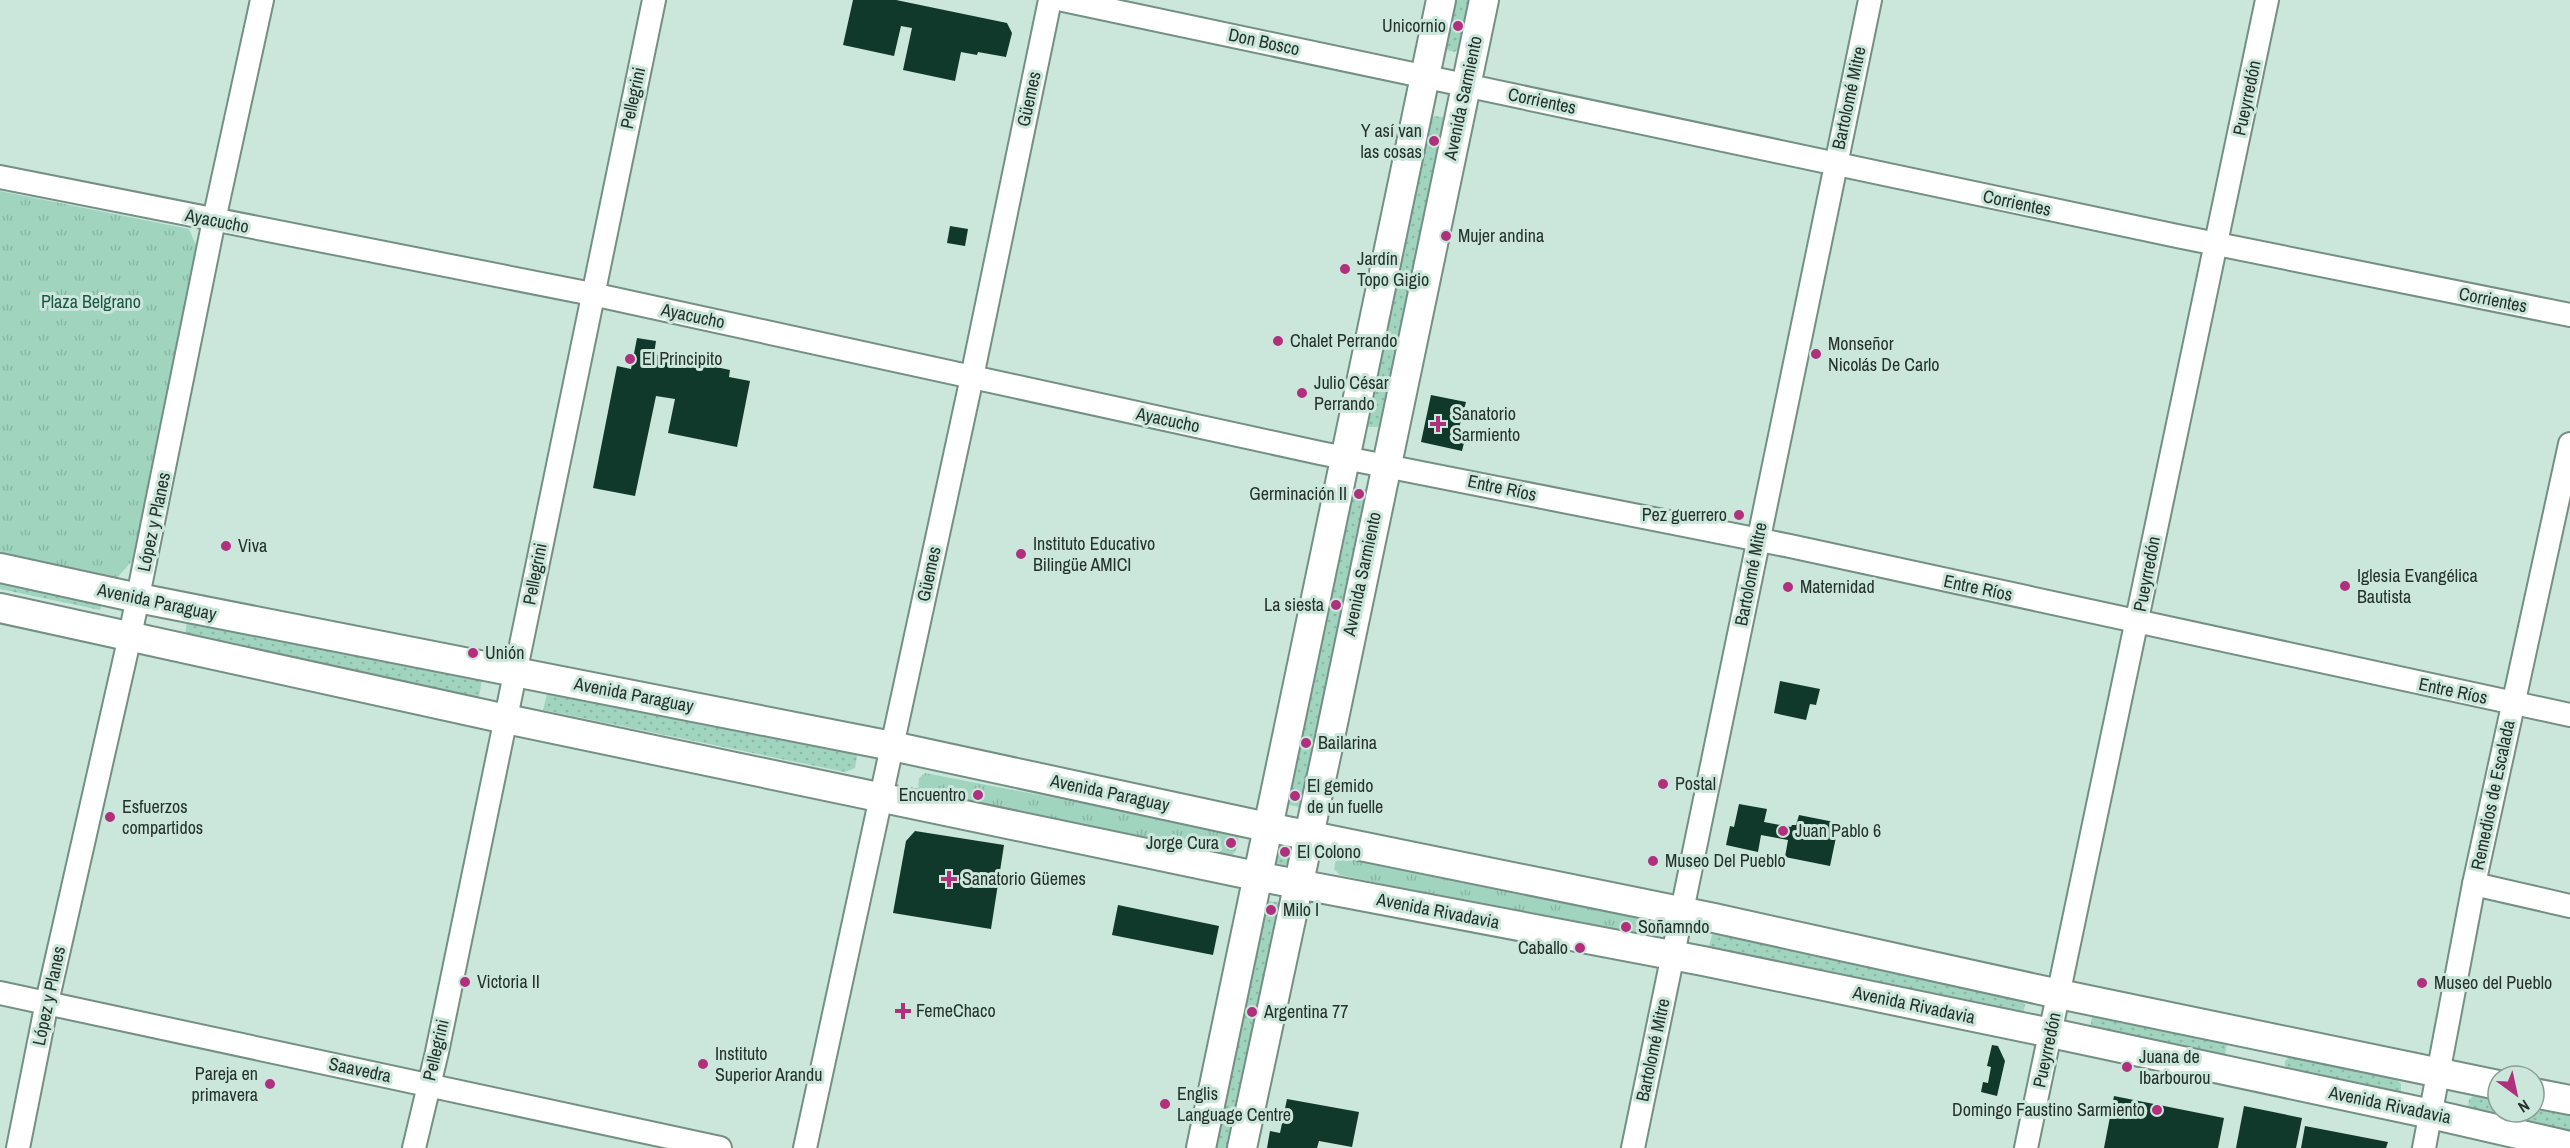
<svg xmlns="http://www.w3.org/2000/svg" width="2570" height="1148" font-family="'Archivo Narrow',sans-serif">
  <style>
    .grass { fill: url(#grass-dots) }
    .park { fill: url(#park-tufts) }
    .building { fill: #10382b }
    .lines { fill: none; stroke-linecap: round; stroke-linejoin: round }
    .minor-casing { stroke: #748f84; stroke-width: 26 }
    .major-casing { stroke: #748f84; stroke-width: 32 }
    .minor { stroke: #fff; stroke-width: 22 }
    .major { stroke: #fff; stroke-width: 28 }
    .poi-dot { fill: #b1307d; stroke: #cbe7db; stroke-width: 2 }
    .labels { text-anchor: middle; stroke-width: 6; stroke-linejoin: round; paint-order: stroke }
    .poi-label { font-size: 18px; fill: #25312c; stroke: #cbe7db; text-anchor: start }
    .street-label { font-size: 18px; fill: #25312c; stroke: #cbe7db }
    .park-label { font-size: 18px; fill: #1b5543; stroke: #cbe7db }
  </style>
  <defs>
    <pattern id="grass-dots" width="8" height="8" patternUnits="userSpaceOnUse" patternTransform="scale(1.5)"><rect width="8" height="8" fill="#a0d4bf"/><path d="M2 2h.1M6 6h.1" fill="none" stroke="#8ab6a4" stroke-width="1.8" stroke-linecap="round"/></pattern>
    <pattern id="park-tufts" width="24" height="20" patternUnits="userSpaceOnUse" patternTransform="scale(1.5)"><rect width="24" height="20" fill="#a0d4bf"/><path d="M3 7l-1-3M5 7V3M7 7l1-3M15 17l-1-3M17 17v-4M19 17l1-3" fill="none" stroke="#8ab6a4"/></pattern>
  </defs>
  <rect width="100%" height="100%" fill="#cbe7db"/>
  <g class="grass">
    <path d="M1449,0H1475L1465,46L1454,52L1447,50L1440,41Z"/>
    <path d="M1432,116L1443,117L1448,124L1381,427H1367L1364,422L1425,121Z"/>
    <path d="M1350,486L1372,491L1306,801L1300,807L1289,805L1283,800Z"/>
    <path d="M0,581L103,602L100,610L0,589Z"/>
    <path d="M188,614L482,679L479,697L185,635Z"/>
    <path d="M548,690L850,750L857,756L855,768L845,772L543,710Z"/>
    <circle cx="1283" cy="854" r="11"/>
    <path d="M1268,901L1278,902L1282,910L1232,1148H1210L1261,905Z"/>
    <path d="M1718,934L2020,998L2025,1005L2023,1014L1714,953L1709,947L1712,935Z"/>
    <path d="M2095,1015L2227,1044L2224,1060L2090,1028L2092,1017Z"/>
    <path d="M2289,1057L2397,1080L2401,1084V1091L2395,1095L2285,1071V1061Z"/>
    <path d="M2473,1096L2498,1101V1112H2534V1109L2570,1116V1131L2472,1110L2468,1108L2469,1100Z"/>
  </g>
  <g class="park">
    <path d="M0,191L189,229L196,245L133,560L115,580L0,557Z"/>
    <path d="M925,773L1237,833C1240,840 1238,850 1232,855L923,796L918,790L919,778Z"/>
    <path d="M1342,856L1639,919L1644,923L1641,936L1635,938L1340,875L1334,869L1336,859Z"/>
  </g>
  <g class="building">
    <path d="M853,0H896L1007,23L1012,33L1006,57L978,52L977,55L961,52L955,81L903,70L912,28L901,26L894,56L843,45Z"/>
    <path d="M950,226L968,229L965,246L947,243Z"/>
    <path d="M637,338L656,341L654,354L730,370L729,377L750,381L737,447L668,433L675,399L656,396L635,496L593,488L617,366L631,369Z"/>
    <path d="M1431,395L1466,402L1459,428L1467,430L1462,451L1421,442Z"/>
    <path d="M1780,681L1820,689L1816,705L1810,704L1806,720L1774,713Z"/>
    <path d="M1739,804L1767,809L1764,822L1791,827L1792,825H1796L1799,815L1839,823L1830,866L1785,857L1788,840L1761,835L1758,852L1726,845L1730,826L1734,827Z"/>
    <path d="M915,831L1004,845L991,929L893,913L906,841Z"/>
    <path d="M1118,905L1219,926L1213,955L1112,935Z"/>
    <path d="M1992,1045L1998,1046L2005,1061L1997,1096L1981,1092L1983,1082L1988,1083L1991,1067L1987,1066Z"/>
    <path d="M2114,1096L2224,1118L2218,1148H2104Z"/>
    <path d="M1287,1099L1359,1112L1352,1147L1319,1141L1317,1148H1267L1270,1131L1280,1133Z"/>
    <path d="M2244,1106L2302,1118L2296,1148H2236Z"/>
    <path d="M2305,1126L2388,1142L2386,1148H2301Z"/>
  </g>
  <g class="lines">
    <g class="minor-casing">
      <g id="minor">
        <path d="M1063,0L2177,236L2570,315"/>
        <path d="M0,177L592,294L1320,453L1790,546L2570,715"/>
        <path d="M2474,884L2570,906"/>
        <path d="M0,993L720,1148"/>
        <path d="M18,1148L47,1002L130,636L214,220L262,0"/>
        <path d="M414,1148L437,1052L654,0"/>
        <path d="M805,1148L972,377L1050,0"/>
        <path d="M1633,1148L1870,0"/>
        <path d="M2026,1148L2267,0"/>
        <path d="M2424,1148L2474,884L2570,444"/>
      </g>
    </g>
    <g class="major-casing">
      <g id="major">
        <path d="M0,568L138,598L892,746L1267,827L1714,918L2059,994L2498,1085"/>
        <path d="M0,608L506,719L1256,876L1703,961L2051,1033L2431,1114L2570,1146"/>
        <path d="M2534,1093L2570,1100"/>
        <path d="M1201,1148L1441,0"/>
        <path d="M1242,1148C1326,766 1403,383 1484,0"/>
      </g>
    </g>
    <use href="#minor" class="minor"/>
    <use href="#major" class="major"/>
  </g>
  <g class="poi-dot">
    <circle cx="1458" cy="26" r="6"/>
    <circle cx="1434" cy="141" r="6"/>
    <circle cx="1446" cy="236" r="6"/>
    <circle cx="1345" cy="269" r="6"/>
    <circle cx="1278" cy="341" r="6"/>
    <circle cx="1816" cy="354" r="6"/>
    <circle cx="630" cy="359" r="6"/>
    <circle cx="1302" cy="393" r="6"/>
    <path d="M1435 415h6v6h6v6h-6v6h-6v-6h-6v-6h6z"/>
    <circle cx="1359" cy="494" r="6"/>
    <circle cx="1739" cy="515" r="6"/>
    <circle cx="226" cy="546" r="6"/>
    <circle cx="1021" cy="554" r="6"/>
    <circle cx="2345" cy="586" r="6"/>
    <circle cx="1788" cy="587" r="6"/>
    <circle cx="1336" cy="605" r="6"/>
    <circle cx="473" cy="653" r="6"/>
    <circle cx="1306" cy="743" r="6"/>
    <circle cx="1663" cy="784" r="6"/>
    <circle cx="978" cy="795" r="6"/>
    <circle cx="1295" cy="796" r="6"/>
    <circle cx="110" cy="817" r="6"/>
    <circle cx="1783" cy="831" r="6"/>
    <circle cx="1231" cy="843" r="6"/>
    <circle cx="1285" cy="852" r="6"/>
    <circle cx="1653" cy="861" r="6"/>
    <path d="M946 870h6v6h6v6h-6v6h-6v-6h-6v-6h6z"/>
    <circle cx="1271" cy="910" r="6"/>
    <circle cx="1626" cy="927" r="6"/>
    <circle cx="1580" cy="948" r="6"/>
    <circle cx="465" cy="982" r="6"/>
    <circle cx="2422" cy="983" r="6"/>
    <path d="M900 1002h6v6h6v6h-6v6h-6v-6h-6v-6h6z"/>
    <circle cx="1252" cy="1012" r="6"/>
    <circle cx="703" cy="1064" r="6"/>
    <circle cx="2127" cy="1067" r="6"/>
    <circle cx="270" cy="1084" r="6"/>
    <circle cx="1165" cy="1104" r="6"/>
    <circle cx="2157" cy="1110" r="6"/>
  </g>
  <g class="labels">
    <g class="poi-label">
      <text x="1446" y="32" text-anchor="end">Unicornio</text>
      <text x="1422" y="137" text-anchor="end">Y así van<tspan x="1422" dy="21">las cosas</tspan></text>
      <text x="1458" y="242">Mujer andina</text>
      <text x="1357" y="265">Jardín<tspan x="1357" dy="21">Topo Gigio</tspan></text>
      <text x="1290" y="347">Chalet Perrando</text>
      <text x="1828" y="350">Monseñor<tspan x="1828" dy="21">Nicolás De Carlo</tspan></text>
      <text x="642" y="365">El Principito</text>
      <text x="1314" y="389">Julio César<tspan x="1314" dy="21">Perrando</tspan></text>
      <text x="1452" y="420">Sanatorio<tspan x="1452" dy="21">Sarmiento</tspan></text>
      <text x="1347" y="500" text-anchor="end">Germinación II</text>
      <text x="1727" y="521" text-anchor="end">Pez guerrero</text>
      <text x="1033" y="550">Instituto Educativo<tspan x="1033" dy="21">Bilingüe AMICI</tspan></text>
      <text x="238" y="552">Viva</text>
      <text x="2357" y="582">Iglesia Evangélica<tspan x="2357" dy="21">Bautista</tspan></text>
      <text x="1800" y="593">Maternidad</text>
      <text x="1324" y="611" text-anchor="end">La siesta</text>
      <text x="485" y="659">Unión</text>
      <text x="1318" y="749">Bailarina</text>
      <text x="1675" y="790">Postal</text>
      <text x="1307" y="792">El gemido<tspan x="1307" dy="21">de un fuelle</tspan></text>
      <text x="966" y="801" text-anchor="end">Encuentro</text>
      <text x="122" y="813">Esfuerzos<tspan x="122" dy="21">compartidos</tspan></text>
      <text x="1795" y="837">Juan Pablo 6</text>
      <text x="1219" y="849" text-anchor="end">Jorge Cura</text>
      <text x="1297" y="858">El Colono</text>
      <text x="1665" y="867">Museo Del Pueblo</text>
      <text x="962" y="885">Sanatorio Güemes</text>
      <text x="1283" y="916">Milo I</text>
      <text x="1638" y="933">Soñamndo</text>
      <text x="1568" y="954" text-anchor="end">Caballo</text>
      <text x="477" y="988">Victoria II</text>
      <text x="2434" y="989">Museo del Pueblo</text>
      <text x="916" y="1017">FemeChaco</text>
      <text x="1264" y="1018">Argentina 77</text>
      <text x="715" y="1060">Instituto<tspan x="715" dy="21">Superior Arandu</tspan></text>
      <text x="2139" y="1063">Juana de<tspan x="2139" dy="21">Ibarbourou</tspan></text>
      <text x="258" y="1080" text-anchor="end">Pareja en<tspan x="258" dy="21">primavera</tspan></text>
      <text x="1177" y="1100">Englis<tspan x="1177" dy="21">Language Centre</tspan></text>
      <text x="2145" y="1116" text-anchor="end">Domingo Faustino Sarmiento</text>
    </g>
    <g class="street-label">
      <text transform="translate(1264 42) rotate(12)" y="6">Don Bosco</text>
      <text transform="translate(633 98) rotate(-78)" y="6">Pellegrini</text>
      <text transform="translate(1463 98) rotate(-78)" y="6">Avenida Sarmiento</text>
      <text transform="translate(1849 98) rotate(-78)" y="6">Bartolomé Mitre</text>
      <text transform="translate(2247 98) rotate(-78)" y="6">Pueyrredón</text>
      <text transform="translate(1029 99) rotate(-78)" y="6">Güemes</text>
      <text transform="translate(1542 101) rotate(12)" y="6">Corrientes</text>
      <text transform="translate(2017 203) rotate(12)" y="6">Corrientes</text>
      <text transform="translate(217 221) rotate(11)" y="6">Ayacucho</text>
      <text transform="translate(2493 300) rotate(11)" y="6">Corrientes</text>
      <text transform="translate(693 316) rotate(12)" y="6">Ayacucho</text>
      <text transform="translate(1168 420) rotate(12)" y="6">Ayacucho</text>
      <text transform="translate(1502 488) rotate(12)" y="6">Entre Ríos</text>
      <text transform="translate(154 522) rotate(-78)" y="6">López y Planes</text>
      <text transform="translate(535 574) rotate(-79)" y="6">Pellegrini</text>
      <text transform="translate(929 574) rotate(-78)" y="6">Güemes</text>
      <text transform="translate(1362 574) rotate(-78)" y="6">Avenida Sarmiento</text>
      <text transform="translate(1751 574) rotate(-79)" y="6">Bartolomé Mitre</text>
      <text transform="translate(2147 574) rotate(-79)" y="6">Pueyrredón</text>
      <text transform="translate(1978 588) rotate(12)" y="6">Entre Ríos</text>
      <text transform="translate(157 602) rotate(12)" y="6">Avenida Paraguay</text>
      <text transform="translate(2453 691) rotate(12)" y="6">Entre Ríos</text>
      <text transform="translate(634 695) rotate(11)" y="6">Avenida Paraguay</text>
      <text transform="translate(1110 793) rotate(12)" y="6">Avenida Paraguay</text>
      <text transform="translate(2493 795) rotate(-78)" y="6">Remedios de Escalada</text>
      <text transform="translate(1438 911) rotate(11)" y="6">Avenida Rivadavia</text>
      <text transform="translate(49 996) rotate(-78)" y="6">López y Planes</text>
      <text transform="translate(1914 1005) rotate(12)" y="6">Avenida Rivadavia</text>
      <text transform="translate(436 1050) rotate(-77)" y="6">Pellegrini</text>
      <text transform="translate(1653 1050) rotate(-78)" y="6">Bartolomé Mitre</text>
      <text transform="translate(2047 1050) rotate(-78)" y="6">Pueyrredón</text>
      <text transform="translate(360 1070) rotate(12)" y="6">Saavedra</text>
      <text transform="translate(2390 1105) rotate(12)" y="6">Avenida Rivadavia</text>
    </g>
    <g class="park-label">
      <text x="91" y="308">Plaza Belgrano</text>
    </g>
  </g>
  <g transform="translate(2516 1094) rotate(147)"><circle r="28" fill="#cbe7db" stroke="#899e95" stroke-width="1.5"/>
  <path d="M0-4.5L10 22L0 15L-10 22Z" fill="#b1307d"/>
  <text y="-9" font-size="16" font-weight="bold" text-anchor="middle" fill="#25312c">N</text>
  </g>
</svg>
